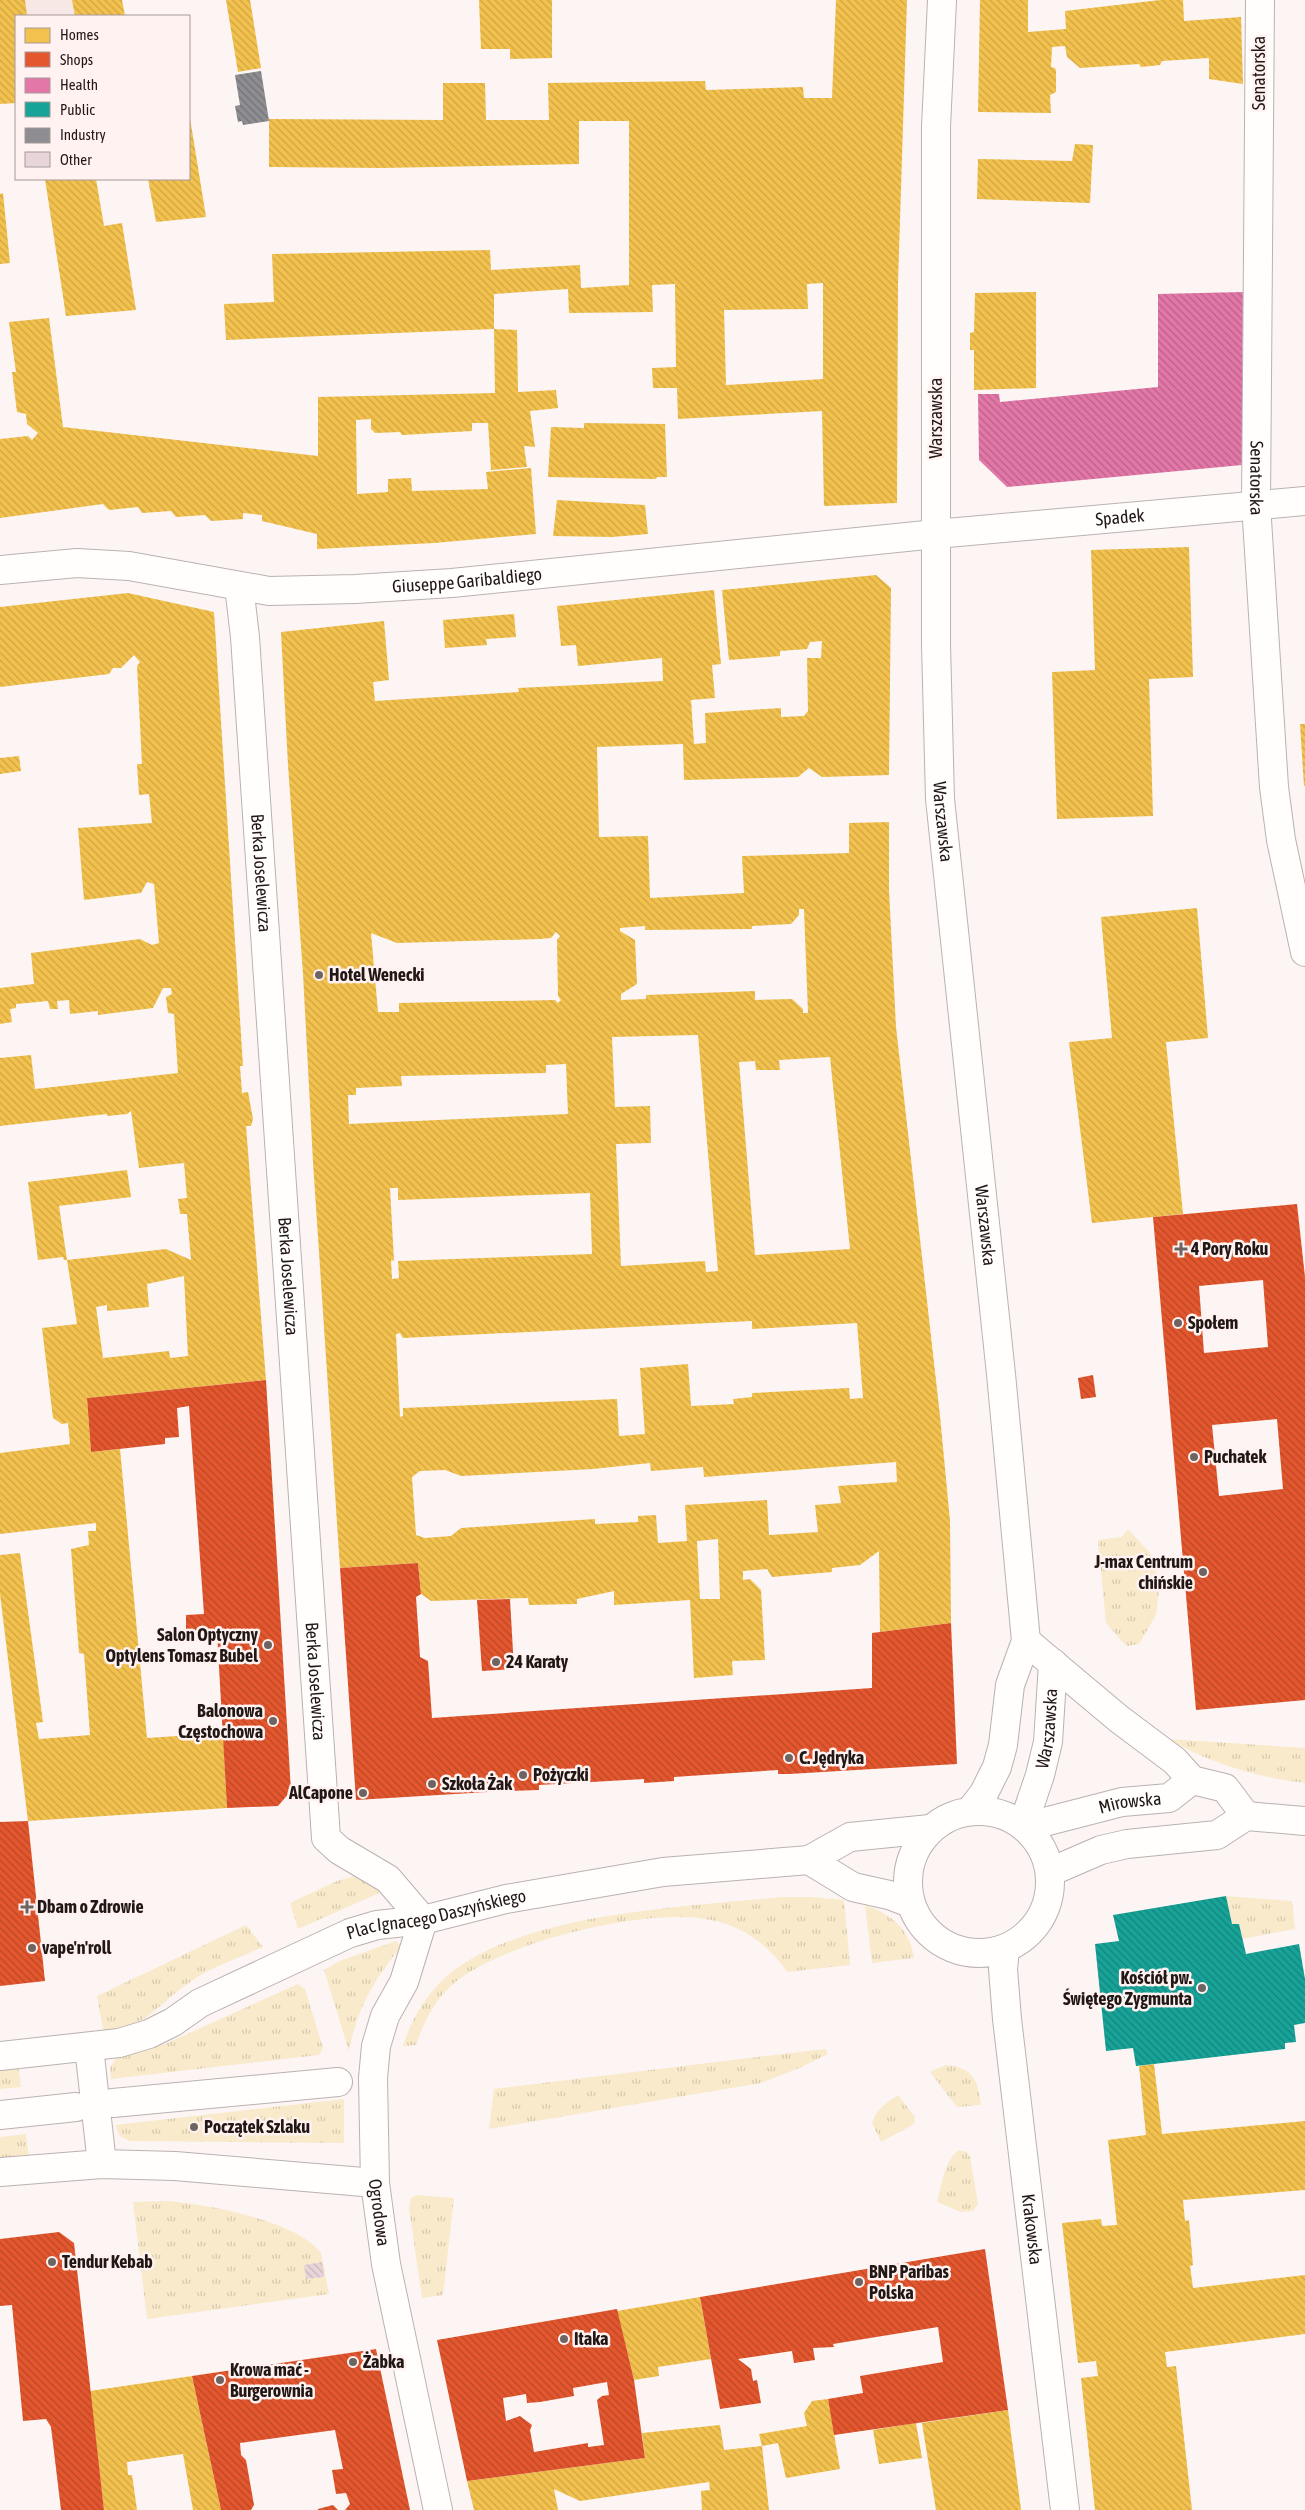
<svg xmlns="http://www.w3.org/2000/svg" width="1305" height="2510" font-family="'Asap Condensed',sans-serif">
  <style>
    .built { fill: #f7e7e5 }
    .grass { fill: url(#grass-tufts) }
    .homes { fill: url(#homes-back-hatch); fill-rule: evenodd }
    .shops { fill: url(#shops-back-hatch); fill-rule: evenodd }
    .health { fill: url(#health-back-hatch) }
    .public { fill: url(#public-back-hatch) }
    .industry { fill: url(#industry-back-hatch) }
    .building { fill: url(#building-back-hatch) }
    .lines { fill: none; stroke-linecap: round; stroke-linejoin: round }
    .minor-casing { stroke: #bab2b1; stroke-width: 30 }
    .minor { stroke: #fffefd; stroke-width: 28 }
    .poi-dot { fill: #6e6563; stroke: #fff2f0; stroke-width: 2 }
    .labels { text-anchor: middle; stroke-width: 5; stroke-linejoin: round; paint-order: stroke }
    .street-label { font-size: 18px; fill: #211715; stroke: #fff2f0 }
    .poi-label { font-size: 18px; font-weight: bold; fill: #211715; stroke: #fff2f0; text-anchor: start }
  </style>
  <defs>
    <pattern id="grass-tufts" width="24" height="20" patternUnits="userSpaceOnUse" patternTransform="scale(1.25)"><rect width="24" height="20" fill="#f9eacb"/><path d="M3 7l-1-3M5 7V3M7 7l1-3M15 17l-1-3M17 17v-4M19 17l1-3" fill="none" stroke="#d5c8ad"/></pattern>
    <pattern id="homes-back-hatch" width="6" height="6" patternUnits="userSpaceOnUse" patternTransform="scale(1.25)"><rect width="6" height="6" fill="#f2c14e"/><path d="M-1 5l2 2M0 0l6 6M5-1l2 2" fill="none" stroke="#cfa543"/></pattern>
    <pattern id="shops-back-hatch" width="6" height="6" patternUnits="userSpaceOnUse" patternTransform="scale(1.25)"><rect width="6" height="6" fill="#e4572e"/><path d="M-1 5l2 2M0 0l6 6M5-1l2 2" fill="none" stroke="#b84726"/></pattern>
    <pattern id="health-back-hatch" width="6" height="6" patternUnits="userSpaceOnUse" patternTransform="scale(1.25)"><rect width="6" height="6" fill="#e377a8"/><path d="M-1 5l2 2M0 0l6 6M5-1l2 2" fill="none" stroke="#b86188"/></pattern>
    <pattern id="public-back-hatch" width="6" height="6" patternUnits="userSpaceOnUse" patternTransform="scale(1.25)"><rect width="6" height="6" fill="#17a398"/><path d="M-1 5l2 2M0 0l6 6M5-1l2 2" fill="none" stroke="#14847b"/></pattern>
    <pattern id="industry-back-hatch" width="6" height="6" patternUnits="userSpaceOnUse" patternTransform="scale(1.25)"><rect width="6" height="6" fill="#8d8d92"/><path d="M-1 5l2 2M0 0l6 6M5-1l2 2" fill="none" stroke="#737276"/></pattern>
    <pattern id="building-back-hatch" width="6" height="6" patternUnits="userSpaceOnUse" patternTransform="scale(1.25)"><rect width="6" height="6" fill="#e7d5da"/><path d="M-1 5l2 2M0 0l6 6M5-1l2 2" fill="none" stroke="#c6b6ba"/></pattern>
  </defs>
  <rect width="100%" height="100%" fill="#fcf5f4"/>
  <path class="built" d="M0,0H119L122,16H16V102L0,104Z"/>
  <g class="grass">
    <path d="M1128,1529L1150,1553L1160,1583L1156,1615L1139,1644L1126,1646L1106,1623L1098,1540L1122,1537Z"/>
    <path d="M1169,1739L1305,1748V1783C1256,1777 1211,1764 1169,1739Z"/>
    <path d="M355,1876L361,1877L379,1888V1893L298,1929L290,1903L337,1881Z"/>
    <path d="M1226,1896L1292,1901L1295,1929L1242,1939L1232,1924Z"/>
    <path d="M782,1897H810L844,1900L850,1965L787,1972C769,1945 743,1926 711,1920C648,1906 502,1942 453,1984C434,2001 424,2021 416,2045L403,2046C411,2020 426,1995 447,1976C521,1912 687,1907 782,1897Z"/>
    <path d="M865,1905C892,1915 909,1928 914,1958L872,1963Z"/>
    <path d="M246,1925L263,1947C239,1958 211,1967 190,1982C160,2002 146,2028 106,2032L103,2029L97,1996Z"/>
    <path d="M396,1941L402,1946C375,1977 356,2010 349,2051L324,1970L340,1961Z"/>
    <path d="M298,1984L305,1989L323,2048L319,2055L111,2079L110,2068L117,2056L165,2044Z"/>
    <path d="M825,2049L828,2054L797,2069L761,2083L489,2129L494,2089Z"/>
    <path d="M18,2064L21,2087L0,2089V2066Z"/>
    <path d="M946,2065C973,2067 978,2081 981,2105L957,2107L930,2072Z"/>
    <path d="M898,2095L915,2117L914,2124L881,2142L872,2123C877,2108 886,2103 898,2095Z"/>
    <path d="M344,2099V2143L130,2141L120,2136L115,2125Z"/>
    <path d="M26,2134L29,2157L0,2160V2137Z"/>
    <path d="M959,2150L967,2152L970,2157L978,2204L973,2211L961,2212L937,2202C941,2187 945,2159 959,2150Z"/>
    <path d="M417,2195L454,2198L443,2295L422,2298L409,2208L411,2198Z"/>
    <path d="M163,2201C202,2203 297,2220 321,2253L329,2294L147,2319L133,2202Z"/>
  </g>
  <g class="homes">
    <path d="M0,0H25L27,16H16V103L0,104Z"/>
    <path d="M72,0H122L125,16H75Z"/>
    <path d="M226,0H250L261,68L238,72Z"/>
    <path d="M479,0H552V58L510,59V49H481Z"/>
    <path d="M836,0H907L898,283L897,503L824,506L822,411L678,419L677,388H653L652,368L676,367L675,284L652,285L653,312L569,313L568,289L494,294V329L517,330L518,392L556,390L558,408L530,411L535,447L524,446L527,467L491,470L488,423H472V431L402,435L400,432L375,433L371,429V419L356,420L357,494L388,492V479L411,478L412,491L488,489L486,472L531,468L536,534L434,543L317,549V534L262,521V515L243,513V519L211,521L205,515L176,517L171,511L142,513L138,507L109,510L103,504L0,518V439L28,436L32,440L38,433L27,424L26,414L17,412L12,372H16L9,322L49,318L63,427L318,456V397L495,393L494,329L226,340L224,304L274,302L272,254L490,250L491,270L580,265L581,288L629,285V121H579V164L382,168L269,167V119L443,120V83H485L486,120H549L548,83L705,81L706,90L803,87L804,98H832ZM823,283V379L726,385L724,310L808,309L807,284Z"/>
    <path d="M980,0H1028V32L1066,29L1065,11L1160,0H1183L1184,21L1241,17L1243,84L1209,79V58L1162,61L1160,65L1141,67L1139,64L1080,68L1067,57L1065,46L1052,47L1051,67L1055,68L1056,71V92L1050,95L1051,113L978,112Z"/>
    <path d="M189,112L206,217L156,222L148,179H189Z"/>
    <path d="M1075,144L1093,145L1090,203L977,199L978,159L1072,161Z"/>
    <path d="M45,179H96L104,226L122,223L136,310L66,316Z"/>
    <path d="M3,193L10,263L0,264V194Z"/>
    <path d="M1036,292V388L974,390V350H970V333L974,332L975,293Z"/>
    <path d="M584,423L665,424L667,477H657L656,479L548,477L551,427L584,428Z"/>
    <path d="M557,500L645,505L648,534L612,537L553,536Z"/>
    <path d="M1189,547L1193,677L1149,679L1153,816L1057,819L1052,672L1095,670L1091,550Z"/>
    <path d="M876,575L891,588L889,775L822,777L809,768L798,777L684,780L683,744L597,747L599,837L648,836L650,898L744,893L742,856L849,853V823L889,822V890L896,1027L940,1416L950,1521L951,1623L880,1632L879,1551L860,1565L832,1568V1572L772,1577L767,1569L743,1571V1580L750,1579L761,1590L765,1660L732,1661L733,1675L694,1678L690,1600L614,1605V1591L577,1599V1604L529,1605L528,1598L431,1601L421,1594L418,1563L340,1568L313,1162L303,974L288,765L281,632L384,621L389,680L373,682L375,701L519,692L518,688L663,681L662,658L578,666L576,645L561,646L557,606L714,590L721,664L712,665L715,698L691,700L694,744L706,743L705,713L781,708V717L804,716L808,711L807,658H821L822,641L810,642L807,649L780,651V656L729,660L722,590ZM799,909H804L808,1013H803V1009L792,999L755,1000V991L646,995V999L621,1000V994L637,984L635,940L620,931V928L645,926V930L752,929V926L791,924L799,915ZM556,932L560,936L557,940L558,996L561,1000L558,1003L555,1000L399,1003V1012H378L371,933L397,943L540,939L551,938ZM698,1035L718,1271L706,1272L705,1261L621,1266L616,1144L651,1143L650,1106L615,1107L612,1037ZM830,1057L850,1249L755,1255L739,1062L755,1061L756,1070H780L779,1060ZM566,1064L568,1114L349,1124L348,1095H356V1088L402,1086L401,1076L546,1073V1065ZM390,1188H398V1200L590,1193L592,1254L398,1261L399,1278L392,1279L391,1260L394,1261ZM752,1321V1329L857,1323L863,1398L850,1399L849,1388L752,1393V1397L733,1399L734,1404L691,1406L688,1364L640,1368L645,1434L619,1436L617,1399L403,1408V1416L400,1417L396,1334L400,1333L403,1338ZM896,1462L897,1482L838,1486L841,1503L815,1505L818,1532L769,1535L767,1500L685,1505L687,1541L658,1543L656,1515L638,1516V1522L595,1524V1519L461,1528L451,1536L425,1538L416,1535L412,1477L420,1471L445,1470L461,1476L593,1469L650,1463L651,1471L703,1467L704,1477ZM718,1539L720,1599H700L697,1541Z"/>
    <path d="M128,593L214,612L243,1066H240L242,1093L248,1092L253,1119L251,1126H246L266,1380L87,1398L91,1452L120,1449L147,1738L223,1733L227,1808L28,1821L0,1594V1555L20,1553L43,1722L36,1723L39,1739L90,1735L84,1654L79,1653L71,1549L89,1545L88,1531H96V1523L0,1534V1453L70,1444L68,1423L62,1424L53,1418L42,1328L77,1324L67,1260L166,1249L191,1260L187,1214H180L178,1199L187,1198L184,1163L139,1168L131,1111L127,1114L107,1116V1114L0,1126V1058L31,1055L35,1089L178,1073L174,1014L168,1013L166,997L172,994L171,988H163L153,1008L98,1015V1011L70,1014L69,1000L57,1001L58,1009H50L48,1001L16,1004V1008L10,1009L12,1022L0,1024V988L34,984L31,953L140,939L152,945L159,943L154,884L147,882L141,893L84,900L78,828L152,823L149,794L139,795L137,764H142L137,666L140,662L134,655L121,668H113L109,674L0,687V607ZM184,1276L188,1356L170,1358L169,1351L103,1358L96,1307L107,1305V1311L149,1307L147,1284Z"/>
    <path d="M514,614L516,637L486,639L487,645L445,648L443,620Z"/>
    <path d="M1300,724H1305V786H1304Z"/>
    <path d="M19,756L21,771L0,774V758Z"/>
    <path d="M1197,908L1208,1038L1166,1042L1183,1214L1092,1223L1069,1042L1112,1038L1101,917Z"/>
    <path d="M127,1170L131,1197L59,1206L67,1260H64L63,1257L38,1260L28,1182Z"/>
    <path d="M1154,2064L1162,2134L1305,2121V2190L1183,2200L1185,2221L1189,2220L1193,2265L1190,2266L1193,2288L1305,2275V2334L1165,2352L1167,2367L1176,2366L1192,2510H1095L1081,2378L1098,2376L1096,2361L1078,2363L1062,2223L1101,2219L1102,2226L1117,2225L1108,2140L1146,2135L1139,2066Z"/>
    <path d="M700,2297L711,2359L658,2367L659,2376L634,2380L617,2311Z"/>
    <path d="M192,2376L221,2510H193L183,2454L127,2462L128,2475H132L137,2510H104L90,2391Z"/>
    <path d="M828,2399L840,2469L786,2478L778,2443L762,2446L759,2434L807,2426L804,2413L812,2401Z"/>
    <path d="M1008,2410L1021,2510H936L922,2423Z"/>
    <path d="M916,2423L922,2458L879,2464L873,2430Z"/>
    <path d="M720,2425L724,2450L762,2446L769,2510H702L701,2491L710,2490L709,2482L580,2501L554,2489L558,2510H474L467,2481L645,2458L642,2433Z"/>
  </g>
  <g class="shops">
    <path d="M1297,1204L1305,1277V1700L1196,1710L1153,1217ZM1263,1280L1268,1347L1204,1353L1199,1286ZM1277,1419L1283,1489L1219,1496L1212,1425Z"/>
    <path d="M1093,1375L1096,1397L1081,1399L1078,1378Z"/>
    <path d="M266,1380L291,1791L278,1806L227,1808L217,1632L186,1634V1615L204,1614L189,1406L177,1408L179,1437L165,1438V1444L91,1452L87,1398Z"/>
    <path d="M418,1563L421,1594L416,1597L420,1657L428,1661L432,1718L872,1688V1633L951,1623L957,1764L789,1774H778V1770L674,1777V1781L644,1783V1779L539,1785V1790L509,1791V1786L488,1788V1792L356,1800L340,1568Z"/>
    <path d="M510,1599L514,1669L482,1671L477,1600Z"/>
    <path d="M28,1821L45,1981L0,1986V1822Z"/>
    <path d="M59,2232L74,2243L104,2510H61L51,2427L46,2419L23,2421L12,2305L0,2306V2239Z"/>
    <path d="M985,2249L1008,2410L834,2435L828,2399L863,2393L860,2376L943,2362L938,2327L833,2344L834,2347L813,2348L815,2360L794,2363L792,2351L738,2359L751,2369L753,2381L757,2380L761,2403L720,2409L700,2297Z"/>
    <path d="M617,2309L634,2380L645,2458L467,2481L437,2340ZM607,2382L609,2395L602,2396L597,2400L604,2445L588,2447V2443L534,2452L530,2430L532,2425L520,2416L506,2421L503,2398L526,2394L527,2403L540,2402L574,2396L573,2388Z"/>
    <path d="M376,2349L410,2510H345L350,2504L346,2493L336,2494L332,2470L343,2469L335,2430L240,2443L241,2455L246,2460L254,2505L251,2510H221L192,2376Z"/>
    <path d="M333,2505L338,2510H318V2509Z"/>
  </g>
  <path class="health" d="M1243,292L1242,465L1007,487L979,460L978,394H999L1000,402L1158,387V294Z"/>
  <path class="public" d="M1226,1896L1232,1924H1239L1246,1954L1299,1944L1305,1979V2023L1294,2025L1296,2042L1285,2043V2049L1136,2066L1133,2048L1106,2051L1095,1944L1119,1941L1113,1915Z"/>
  <path class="industry" d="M261,71L269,121L243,125L242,121L238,122L235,106L240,105L235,75Z"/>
  <path class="building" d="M322,2262L324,2277L306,2279L304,2265Z"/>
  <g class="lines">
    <g class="minor-casing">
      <g id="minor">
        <path id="s1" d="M942,0L936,127V644L940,799L1001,1374L1026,1641L1010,1685L1003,1745L997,1767L984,1793L971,1810"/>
        <path id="s2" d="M1260,0L1256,504L1274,787L1281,840L1305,952"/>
        <path id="s3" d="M0,570L77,563L129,566L269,591L355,589L452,583L936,534L1305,501"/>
        <path id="s4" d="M239,586L245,637L326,1838L339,1850L388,1879L423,1920"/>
        <path d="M1026,1641L1119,1719L1175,1761L1192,1780"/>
        <path d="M1192,1780L1225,1788L1246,1816"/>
        <circle cx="979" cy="1882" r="71"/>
        <path id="s5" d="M1023,1825L1040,1775L1048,1742L1053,1663"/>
        <path id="s6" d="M1025,1827L1122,1802L1169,1798L1192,1780"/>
        <path d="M809,1860L853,1887L889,1895L910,1903"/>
        <path d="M1050,1872L1101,1850L1127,1844L1217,1835L1246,1816L1305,1821"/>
        <path id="s7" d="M423,1920L404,1982L385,2016L376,2046L373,2078L375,2183L386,2264L438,2510"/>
        <path id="s8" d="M1005,1949L1003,1969L1007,2019L1065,2510"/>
        <path d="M89,2047L102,2164"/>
        <path id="s9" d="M0,2056L119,2043L149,2034L173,2022L200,2003L350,1933L377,1925L423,1920L506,1899L663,1872L809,1860L850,1837L930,1829"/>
        <path d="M113,2103L338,2082"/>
        <path d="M0,2115L76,2107"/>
        <path d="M0,2172L102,2164L175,2166L375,2183"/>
      </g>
    </g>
    <use href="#minor" class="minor"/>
  </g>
  <g class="poi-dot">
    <circle cx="319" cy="975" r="5"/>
    <path d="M1178.5 1241.5h5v5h5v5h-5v5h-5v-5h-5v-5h5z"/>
    <circle cx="1178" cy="1323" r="5"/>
    <circle cx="1194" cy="1457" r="5"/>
    <circle cx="1203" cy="1572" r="5"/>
    <circle cx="268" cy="1645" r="5"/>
    <circle cx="496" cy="1662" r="5"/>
    <circle cx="273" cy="1721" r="5"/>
    <circle cx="789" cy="1758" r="5"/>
    <circle cx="523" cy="1775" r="5"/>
    <circle cx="432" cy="1784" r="5"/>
    <circle cx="363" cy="1793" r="5"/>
    <path d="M24.5 1899.5h5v5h5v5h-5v5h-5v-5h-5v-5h5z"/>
    <circle cx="32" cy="1948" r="5"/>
    <circle cx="1202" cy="1988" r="5"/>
    <circle cx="194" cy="2127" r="5"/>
    <circle cx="52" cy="2262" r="5"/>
    <circle cx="859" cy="2282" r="5"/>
    <circle cx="564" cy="2339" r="5"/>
    <circle cx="353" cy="2362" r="5"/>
    <circle cx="220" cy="2380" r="5"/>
  </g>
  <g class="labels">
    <g class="street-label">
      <text transform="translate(1259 73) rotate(-90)" y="6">Senatorska</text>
      <text transform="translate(936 418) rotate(-90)" y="6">Warszawska</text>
      <text dy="6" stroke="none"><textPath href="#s2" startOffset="478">Senatorska</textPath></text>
      <text dy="6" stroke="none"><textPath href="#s3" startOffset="1126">Spadek</textPath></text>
      <text dy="6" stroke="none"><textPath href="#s3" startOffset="470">Giuseppe Garibaldiego</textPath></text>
      <text dy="6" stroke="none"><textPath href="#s1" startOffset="822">Warszawska</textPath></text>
      <text dy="6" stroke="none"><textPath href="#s4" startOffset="288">Berka Joselewicza</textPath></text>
      <text dy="6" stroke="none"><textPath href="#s1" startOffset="1228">Warszawska</textPath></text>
      <text dy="6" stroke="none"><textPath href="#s4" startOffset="692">Berka Joselewicza</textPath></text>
      <text dy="6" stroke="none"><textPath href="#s4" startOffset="1098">Berka Joselewicza</textPath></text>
      <text dy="6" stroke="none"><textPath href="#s5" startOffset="100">Warszawska</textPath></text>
      <text dy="6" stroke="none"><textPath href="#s6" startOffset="108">Mirowska</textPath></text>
      <text dy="6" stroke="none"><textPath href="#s9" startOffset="465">Plac Ignacego Daszyńskiego</textPath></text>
      <text dy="6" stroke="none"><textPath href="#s7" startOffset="302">Ogrodowa</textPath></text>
      <text dy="6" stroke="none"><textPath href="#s8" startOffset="282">Krakowska</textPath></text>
    </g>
    <g class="poi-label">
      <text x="329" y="981">Hotel Wenecki</text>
      <text x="1191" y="1255">4 Pory Roku</text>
      <text x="1188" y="1329">Społem</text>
      <text x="1204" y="1463">Puchatek</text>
      <text x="1193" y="1568" text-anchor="end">J-max Centrum<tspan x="1193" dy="21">chińskie</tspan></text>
      <text x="258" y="1641" text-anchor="end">Salon Optyczny<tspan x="258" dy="21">Optylens Tomasz Bubel</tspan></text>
      <text x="506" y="1668">24 Karaty</text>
      <text x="263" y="1717" text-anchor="end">Balonowa<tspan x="263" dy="21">Częstochowa</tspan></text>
      <text x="799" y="1764">C. Jędryka</text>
      <text x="533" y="1781">Pożyczki</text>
      <text x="442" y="1790">Szkoła Żak</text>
      <text x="353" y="1799" text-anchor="end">AlCapone</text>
      <text x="37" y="1913">Dbam o Zdrowie</text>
      <text x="42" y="1954">vape'n'roll</text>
      <text x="1192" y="1984" text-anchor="end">Kościół pw.<tspan x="1192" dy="21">Świętego Zygmunta</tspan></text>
      <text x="204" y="2133">Początek Szlaku</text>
      <text x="62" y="2268">Tendur Kebab</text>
      <text x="869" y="2278">BNP Paribas<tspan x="869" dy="21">Polska</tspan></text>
      <text x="574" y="2345">Itaka</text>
      <text x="363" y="2368">Żabka</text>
      <text x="230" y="2376">Krowa mać -<tspan x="230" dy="21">Burgerownia</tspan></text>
    </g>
  </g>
  <rect x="15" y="15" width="175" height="165" fill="#fff2f0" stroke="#a69a98"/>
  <rect x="25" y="28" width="25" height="15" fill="#f2c14e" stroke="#a69a98"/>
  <text x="60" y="40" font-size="15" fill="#211715">Homes</text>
  <rect x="25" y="52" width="25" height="15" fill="#e4572e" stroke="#a69a98"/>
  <text x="60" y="65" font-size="15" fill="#211715">Shops</text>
  <rect x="25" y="78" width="25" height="15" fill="#e377a8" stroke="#a69a98"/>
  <text x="60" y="90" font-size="15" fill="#211715">Health</text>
  <rect x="25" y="102" width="25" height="15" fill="#17a398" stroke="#a69a98"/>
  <text x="60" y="115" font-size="15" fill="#211715">Public</text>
  <rect x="25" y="128" width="25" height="15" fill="#8d8d92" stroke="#a69a98"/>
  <text x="60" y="140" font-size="15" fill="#211715">Industry</text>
  <rect x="25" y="152" width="25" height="15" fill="#e7d5da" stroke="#a69a98"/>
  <text x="60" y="165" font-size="15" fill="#211715">Other</text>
</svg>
